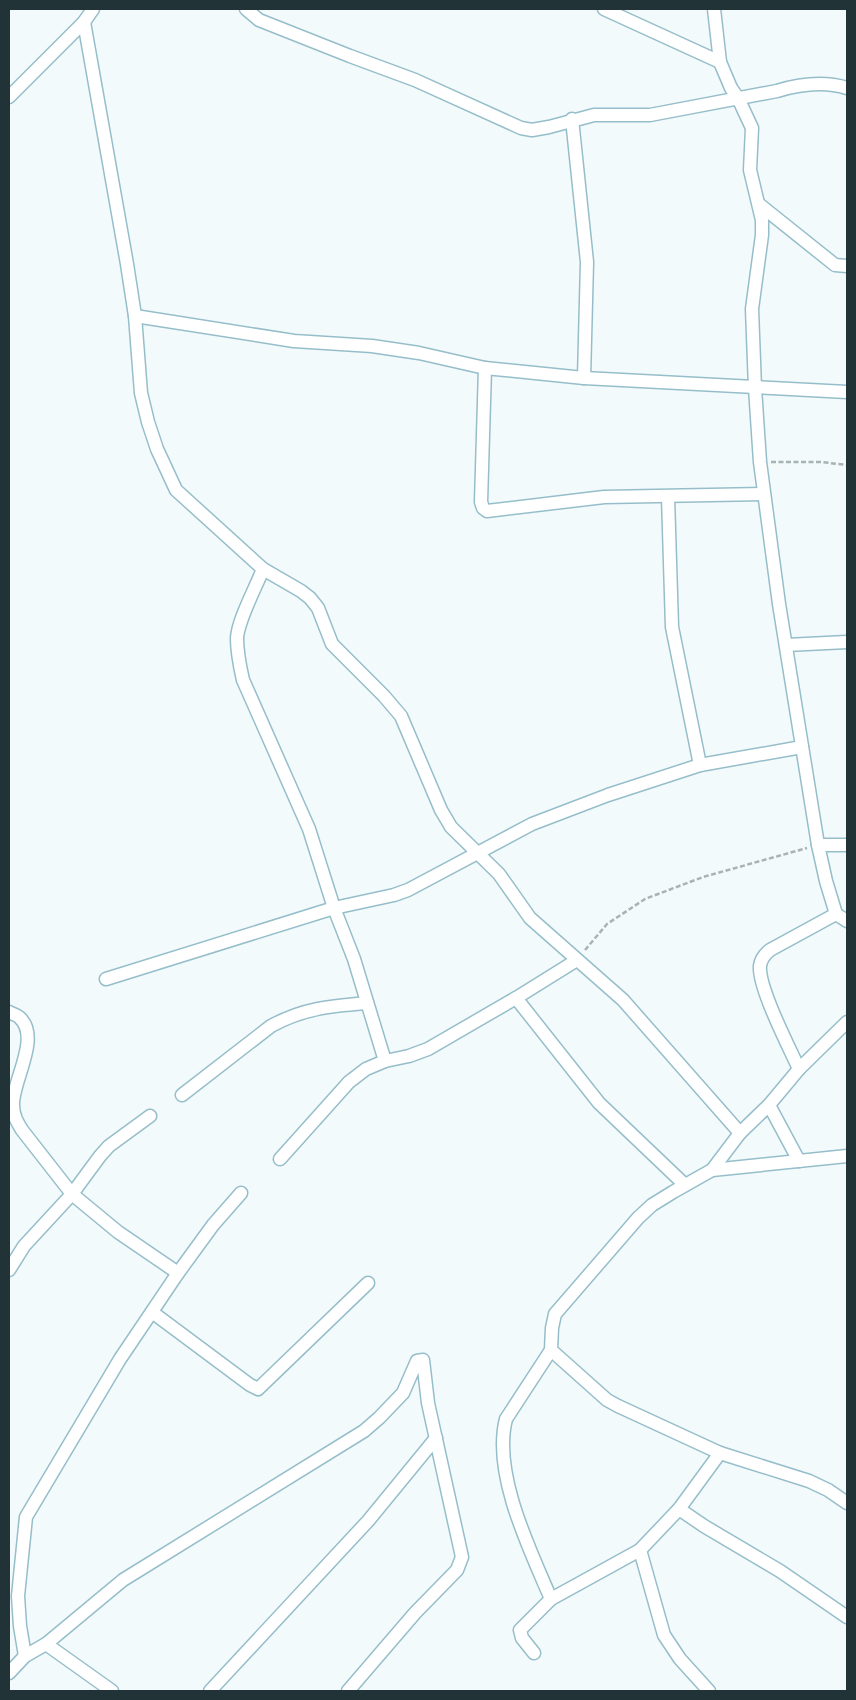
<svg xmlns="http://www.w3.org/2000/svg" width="856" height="1700" font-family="'Fira Sans Condensed',sans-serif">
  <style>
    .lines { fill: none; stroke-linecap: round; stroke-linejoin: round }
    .minor-casing { stroke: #96beca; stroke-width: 15 }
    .path { stroke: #a8b3b6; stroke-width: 2.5; stroke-dasharray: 5 2.5; stroke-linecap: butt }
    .minor { stroke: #fff; stroke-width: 12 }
  </style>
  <rect width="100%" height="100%" fill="#f2fafc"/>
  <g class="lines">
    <g class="minor-casing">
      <g id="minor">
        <path d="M246,9L259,20L350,56L415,80L521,128L532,130L549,127L594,115H650L777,91C800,84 824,81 847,88"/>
        <path d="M604,9L720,62"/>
        <path d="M714,9L720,62L731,88L738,98L752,128L750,170L762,220V235L752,309L755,388L760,462L779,604L818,845L826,881L836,914"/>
        <path d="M84,22L127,264L135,316L141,393L148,422L157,449L176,490L263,569L301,591L310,598L318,608L332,644L384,696L401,716L441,810L451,827L499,874L530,918L623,1000L740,1133"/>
        <path d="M9,97L84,22L93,9"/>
        <path d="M572,119L587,262L584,378"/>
        <path d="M760,205L835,265L847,266"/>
        <path d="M135,316L294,341L372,346L419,353L485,368L584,378L847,392"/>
        <path d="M485,368L481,502L483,508L487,511L604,497L763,494"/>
        <path d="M668,497L672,627L700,765"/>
        <path d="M263,569C256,587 238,620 237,638C237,652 240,667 243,680L309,829L334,908L354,959L385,1061"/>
        <path d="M786,645L847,642"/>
        <path d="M818,845H847"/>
        <path d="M106,979L334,908L394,895L408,890L532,824L608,795L700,765L802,747"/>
        <path d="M516,998L599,1103L685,1185"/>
        <path d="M9,1012C12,1014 17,1015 19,1017C42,1037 12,1081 13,1105C13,1115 17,1122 22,1130L72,1194L118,1232L178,1273"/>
        <path d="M847,1022L799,1069L769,1105L740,1133L712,1170L673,1192L652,1205L638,1218L555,1314L552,1328L551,1350L607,1400L618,1406L720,1453L809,1481L828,1490L847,1503"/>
        <path d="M799,1069C789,1047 758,987 760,966C761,958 765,954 770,950L836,914L847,921"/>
        <path d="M182,1095L271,1026C304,1008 331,1006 367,1003"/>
        <path d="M769,1105L799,1161"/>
        <path d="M280,1159L349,1082L366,1069L385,1061L409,1056L428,1049L516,998L577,960"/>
        <path d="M712,1170L847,1156"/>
        <path d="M9,1270L24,1246L72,1194L100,1156L109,1146L150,1116"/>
        <path d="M152,1312L250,1385L258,1389L368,1283"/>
        <path d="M679,1509L704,1526L780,1571L847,1617"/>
        <path d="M640,1550L664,1635L680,1659L709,1691"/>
        <path d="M551,1599C530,1550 492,1473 506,1419L551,1350"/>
        <path d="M46,1644L112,1691"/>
        <path d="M534,1653L522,1638L520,1630L551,1599L640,1550L679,1509L720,1453"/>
        <path d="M25,1656L20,1626L18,1596L26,1517L120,1359L178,1273L213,1225L241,1193"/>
        <path d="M9,1673L25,1656L46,1644L123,1580L364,1431L379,1418L403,1393L417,1361L423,1360L428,1403L462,1557L457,1570L415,1613L348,1691"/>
        <path d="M210,1691L368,1521L436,1438"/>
      </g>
    </g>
    <g class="path">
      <path d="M771,462H821L847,465"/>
      <path d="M585,950L607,924L645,899L703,877L807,848"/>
    </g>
    <use href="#minor" class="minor"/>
  </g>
  <rect width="856" height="1700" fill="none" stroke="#223337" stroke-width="20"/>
</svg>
